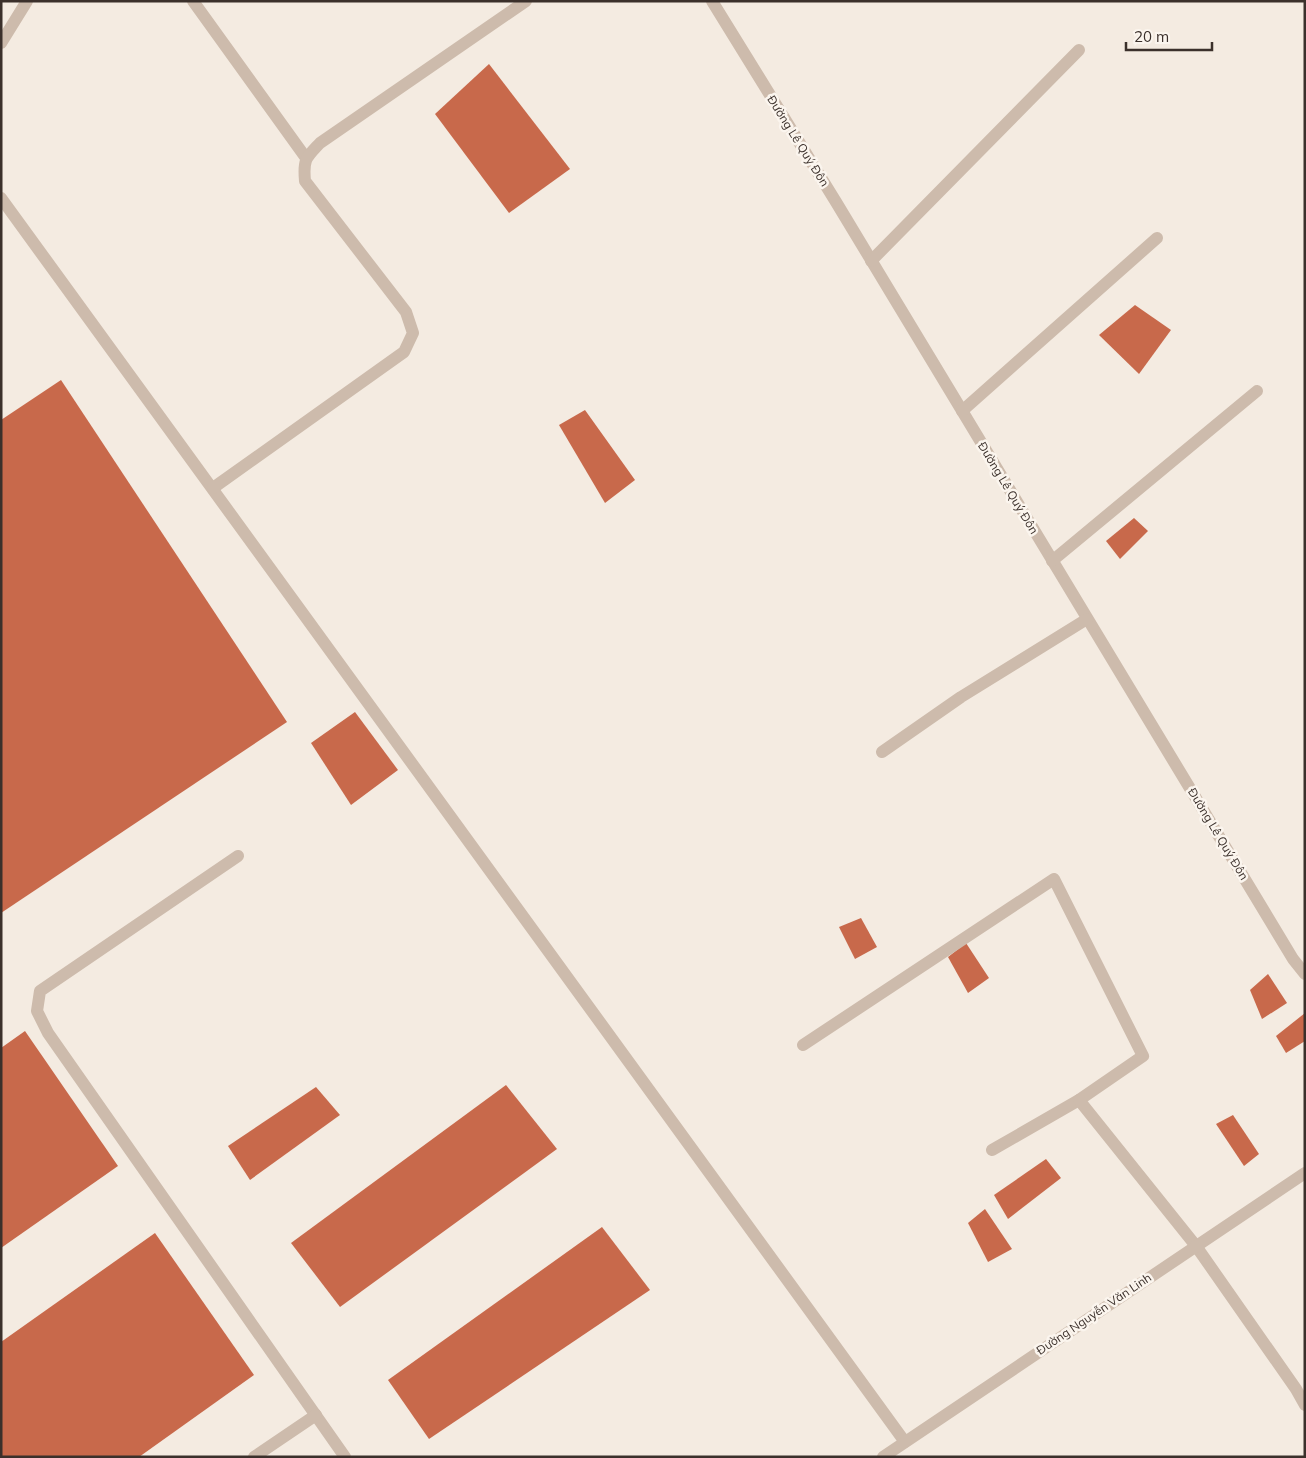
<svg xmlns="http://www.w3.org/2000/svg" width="1306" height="1458" font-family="Mulish,sans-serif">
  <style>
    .building { fill: #c8694b }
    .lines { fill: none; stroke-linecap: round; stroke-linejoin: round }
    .minor { stroke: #cdbbac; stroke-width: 12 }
    .labels { text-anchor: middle; stroke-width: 5; stroke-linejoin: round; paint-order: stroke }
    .street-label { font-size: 12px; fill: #3b302b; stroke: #fbf5ee }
  </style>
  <rect width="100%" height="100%" fill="#f4ebe1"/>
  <g class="building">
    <path d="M489,64L570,169L509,213L435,114Z"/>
    <path d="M1135,305L1171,330L1139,374L1099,335Z"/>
    <path d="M61,380L287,722L1,913V420Z"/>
    <path d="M585,410L635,480L605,503L559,425Z"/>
    <path d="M1134,518L1148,531L1120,559L1106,541Z"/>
    <path d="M355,712L398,770L351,805L311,743Z"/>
    <path d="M861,918L877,947L855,959L839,927Z"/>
    <path d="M966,943L989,978L968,993L948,957Z"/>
    <path d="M1268,974L1287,1003L1262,1019L1250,990Z"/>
    <path d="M1305,1013V1041L1286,1053L1276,1036Z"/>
    <path d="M25,1031L118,1166L1,1248V1048Z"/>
    <path d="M506,1085L557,1149L340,1307L291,1243Z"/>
    <path d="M316,1087L340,1115L250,1180L228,1146Z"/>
    <path d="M1233,1115L1259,1154L1244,1166L1216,1124Z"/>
    <path d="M1046,1159L1061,1178L1008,1219L994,1195Z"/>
    <path d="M985,1209L1012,1249L988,1262L968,1223Z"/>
    <path d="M602,1227L650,1290L429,1439L388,1380Z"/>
    <path d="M155,1233L254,1375L139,1457H1V1342Z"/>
  </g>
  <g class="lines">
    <g class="minor">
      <path d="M193,1L306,158"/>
      <path d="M712,1L836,202L1293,959L1305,974"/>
      <path d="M1,43L27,1"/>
      <path d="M1,198L905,1442"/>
      <path d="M871,261L1079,50"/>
      <path d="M962,411L1157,238"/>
      <path d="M213,488L404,352L413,333L406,312L305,181C303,159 306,158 320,143L526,1"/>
      <path d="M1052,561L1257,391"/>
      <path d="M882,752L961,697L1087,619"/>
      <path d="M238,856L40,991L37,1011L48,1033L345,1457"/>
      <path d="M803,1045L1054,879L1143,1056L1079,1100L992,1150"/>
      <path d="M1079,1100L1196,1246L1296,1389L1305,1405"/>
      <path d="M254,1457L316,1415"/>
      <path d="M883,1457L1305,1173"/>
    </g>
  </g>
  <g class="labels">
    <g class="street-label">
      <text transform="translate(798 141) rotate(58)" y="4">Đường Lê Quý Đôn</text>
      <text transform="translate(1008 488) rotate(59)" y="4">Đường Lê Quý Đôn</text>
      <text transform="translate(1218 834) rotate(59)" y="4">Đường Lê Quý Đôn</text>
      <text transform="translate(1094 1314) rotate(-34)" y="4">Đường Nguyễn Văn Linh</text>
    </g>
  </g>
  <rect width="1306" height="1458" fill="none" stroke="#3b302b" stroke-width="5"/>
  <path d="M1126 42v8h86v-8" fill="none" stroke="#3b302b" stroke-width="2.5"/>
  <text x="1134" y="42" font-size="15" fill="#3b302b" stroke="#fbf5ee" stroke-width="4" paint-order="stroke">20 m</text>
</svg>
